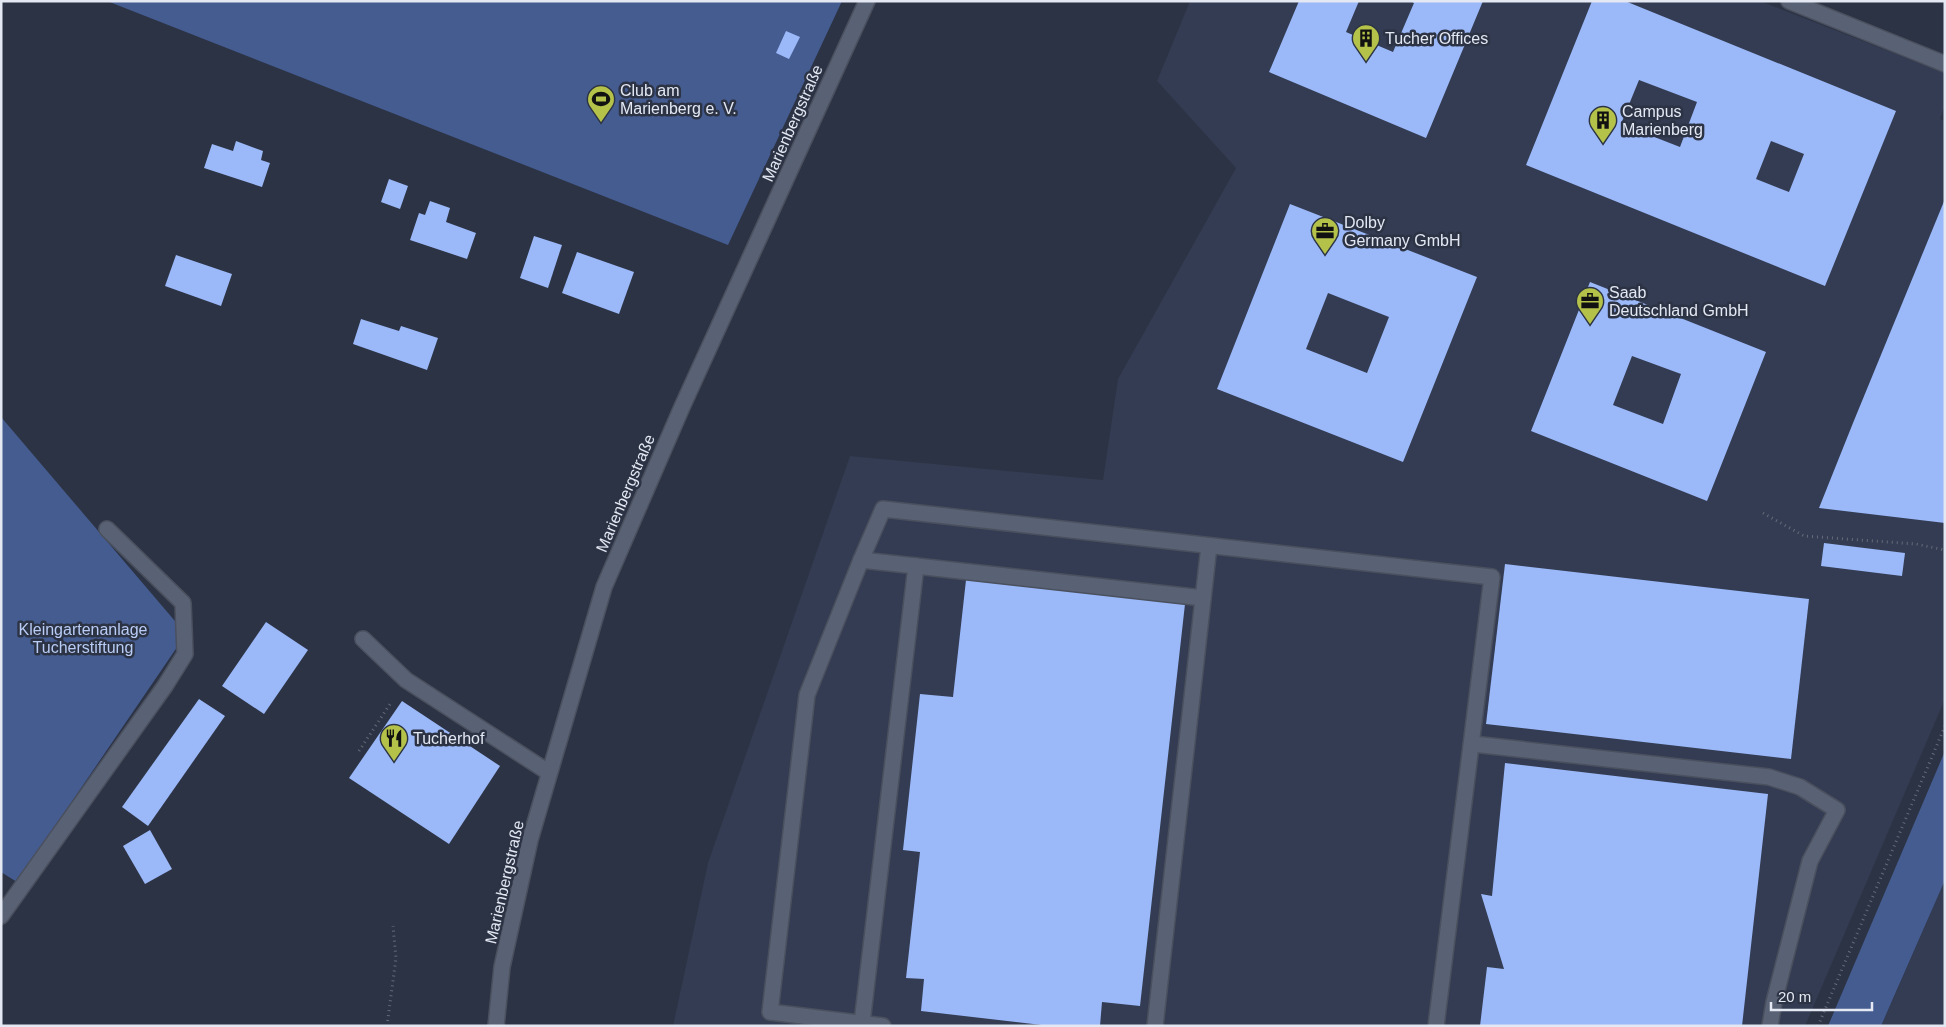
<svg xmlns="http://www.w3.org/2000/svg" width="1946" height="1027" font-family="Arial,sans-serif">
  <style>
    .built { fill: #333c52 }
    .green { fill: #455c91 }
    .building { fill: #9bb8f9; fill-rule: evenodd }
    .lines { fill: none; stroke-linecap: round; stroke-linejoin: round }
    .minor-casing { stroke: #4a505e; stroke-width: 18 }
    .path { stroke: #656b7a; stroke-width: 3; stroke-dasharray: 1 4; stroke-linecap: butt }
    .minor { stroke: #596274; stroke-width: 15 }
    .labels { text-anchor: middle; stroke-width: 5; stroke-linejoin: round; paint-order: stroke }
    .poi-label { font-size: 16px; fill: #e3e8f3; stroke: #2c3344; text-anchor: start }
    .street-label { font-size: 16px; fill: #e3e8f3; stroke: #2c3344 }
    .park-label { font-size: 16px; fill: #b9ccf5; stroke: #2c3344 }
  </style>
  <rect width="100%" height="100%" fill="#2c3344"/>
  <g class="built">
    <path d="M1190,1H1760L1945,73V105L1940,119L1945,121V699L1805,1026H673L708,863L850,456L1103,480L1118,379L1236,168L1157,81Z"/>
    <path d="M1945,880V1026H1881L1898,988Z"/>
  </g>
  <g class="green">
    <path d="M107,1H842L728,245Z"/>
    <path d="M1,417L186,634L17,882L1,872Z"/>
    <path d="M1945,751V880L1881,1026H1828Z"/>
  </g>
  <g class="building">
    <path d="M1299,1H1359L1346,32L1393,52L1414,3L1411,1H1483L1426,138L1269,72Z"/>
    <path d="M1592,1H1625L1896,111L1825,286L1526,165ZM1639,80L1697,102L1680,147L1621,124ZM1771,141L1804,154L1789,192L1756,179Z"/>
    <path d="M786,31L800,37L789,59L776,53Z"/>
    <path d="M236,141L263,151L261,160L270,163L262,187L204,168L212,144L233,151Z"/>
    <path d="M389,179L408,186L400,209L381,202Z"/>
    <path d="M1945,199V523L1819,508L1853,423Z"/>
    <path d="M430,201L450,208L446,222L476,233L467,259L410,240L419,213L425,215Z"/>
    <path d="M1290,204L1477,277L1403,462L1217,389ZM1328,293L1389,317L1367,373L1306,349Z"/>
    <path d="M534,236L562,245L548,288L520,278Z"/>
    <path d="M577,252L634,272L619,314L562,293Z"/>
    <path d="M176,255L232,274L221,306L165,286Z"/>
    <path d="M1590,282L1766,352L1707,501L1531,431ZM1632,356L1681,374L1663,424L1613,405Z"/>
    <path d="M361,319L399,331L401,326L438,338L427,370L353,344Z"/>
    <path d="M1824,543L1905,553L1902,576L1821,566Z"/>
    <path d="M1505,564L1809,599L1791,759L1486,724Z"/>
    <path d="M966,580L1185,604L1140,1006L1102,1002L1100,1026H1050L921,1011L924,979L906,978L920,852L903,850L920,694L953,697Z"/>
    <path d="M266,622L308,650L264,714L222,686Z"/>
    <path d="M199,699L225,716L148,826L122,807Z"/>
    <path d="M402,701L500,766L449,844L349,778Z"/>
    <path d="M1505,763L1768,794L1742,1026H1480L1487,967L1504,969L1481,894L1492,896Z"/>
    <path d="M150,830L172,869L145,884L123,846Z"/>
  </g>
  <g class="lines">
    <g class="minor-casing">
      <g id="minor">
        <path d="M1789,1L1945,64"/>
        <path d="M861,560L883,509L1492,577L1436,1026"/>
        <path d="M916,566L1203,598"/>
        <path d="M363,639L406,680L548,772"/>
        <path d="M1473,744L1769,777L1800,787L1837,810L1810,861L1774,1002L1770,1026"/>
        <path d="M1,916L165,686L185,654L183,603L107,529"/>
        <path d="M862,1023L916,566L861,560L807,695L770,1012L883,1026"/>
        <path d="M496,1026L502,967L530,840L604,587L682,407L867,1"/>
        <path d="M1155,1026L1209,546"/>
      </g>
    </g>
    <g class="path">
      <path d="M1763,513L1804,536L1916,544L1945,550"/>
      <path d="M359,751L392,701"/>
      <path d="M387,1026L396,958L393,926"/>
      <path d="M1818,1026L1945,726"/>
    </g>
    <use href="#minor" class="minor"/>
  </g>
  <defs>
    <g id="building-pin" transform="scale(1.4375)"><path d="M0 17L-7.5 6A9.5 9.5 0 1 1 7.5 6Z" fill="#b4c24a" stroke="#2c3344"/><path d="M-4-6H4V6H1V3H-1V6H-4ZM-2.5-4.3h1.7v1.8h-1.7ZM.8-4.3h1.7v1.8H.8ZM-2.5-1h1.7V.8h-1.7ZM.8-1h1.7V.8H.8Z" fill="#111"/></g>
    <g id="stadium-pin" transform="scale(1.4375)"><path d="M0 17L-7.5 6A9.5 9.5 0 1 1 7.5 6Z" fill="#b4c24a" stroke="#2c3344"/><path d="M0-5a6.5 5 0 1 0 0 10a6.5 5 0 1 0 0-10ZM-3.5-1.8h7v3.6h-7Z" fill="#111"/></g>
    <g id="office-pin" transform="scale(1.4375)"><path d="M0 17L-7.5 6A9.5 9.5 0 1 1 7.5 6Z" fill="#b4c24a" stroke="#2c3344"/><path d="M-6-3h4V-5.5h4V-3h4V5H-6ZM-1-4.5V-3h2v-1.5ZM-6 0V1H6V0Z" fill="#111"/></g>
    <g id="restaurant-pin" transform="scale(1.4375)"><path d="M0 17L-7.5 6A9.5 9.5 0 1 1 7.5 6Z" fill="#b4c24a" stroke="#2c3344"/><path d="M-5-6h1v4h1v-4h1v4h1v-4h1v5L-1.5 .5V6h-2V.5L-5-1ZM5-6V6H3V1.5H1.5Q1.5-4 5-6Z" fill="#111"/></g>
  </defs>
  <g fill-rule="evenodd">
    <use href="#building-pin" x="1366" y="38"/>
    <use href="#stadium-pin" x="601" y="99"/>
    <use href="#building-pin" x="1603" y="120"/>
    <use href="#office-pin" x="1325" y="231"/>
    <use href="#office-pin" x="1590" y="301"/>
    <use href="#restaurant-pin" x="394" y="738"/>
  </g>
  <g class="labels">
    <g class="poi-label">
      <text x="1385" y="44">Tucher Offices</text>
      <text x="620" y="96">Club am<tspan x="620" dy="18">Marienberg e. V.</tspan></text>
      <text x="1622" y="117">Campus<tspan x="1622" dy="18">Marienberg</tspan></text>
      <text x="1344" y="228">Dolby<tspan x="1344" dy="18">Germany GmbH</tspan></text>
      <text x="1609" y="298">Saab<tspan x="1609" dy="18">Deutschland GmbH</tspan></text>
      <text x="413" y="744">Tucherhof</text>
    </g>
    <g class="street-label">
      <text transform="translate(792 123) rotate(-66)" y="6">Marienbergstraße</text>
      <text transform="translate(625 493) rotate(-67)" y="6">Marienbergstraße</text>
      <text transform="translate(504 882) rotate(-77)" y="6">Marienbergstraße</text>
    </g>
    <g class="park-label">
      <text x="83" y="635">Kleingartenanlage<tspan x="83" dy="18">Tucherstiftung</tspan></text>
    </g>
  </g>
  <rect width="1946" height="1027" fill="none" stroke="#e3e8f3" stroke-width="5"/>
  <path d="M1771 1002v8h101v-8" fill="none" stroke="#e3e8f3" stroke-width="2.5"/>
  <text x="1778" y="1002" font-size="15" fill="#e3e8f3" stroke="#2c3344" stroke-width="4" paint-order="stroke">20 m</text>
</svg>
